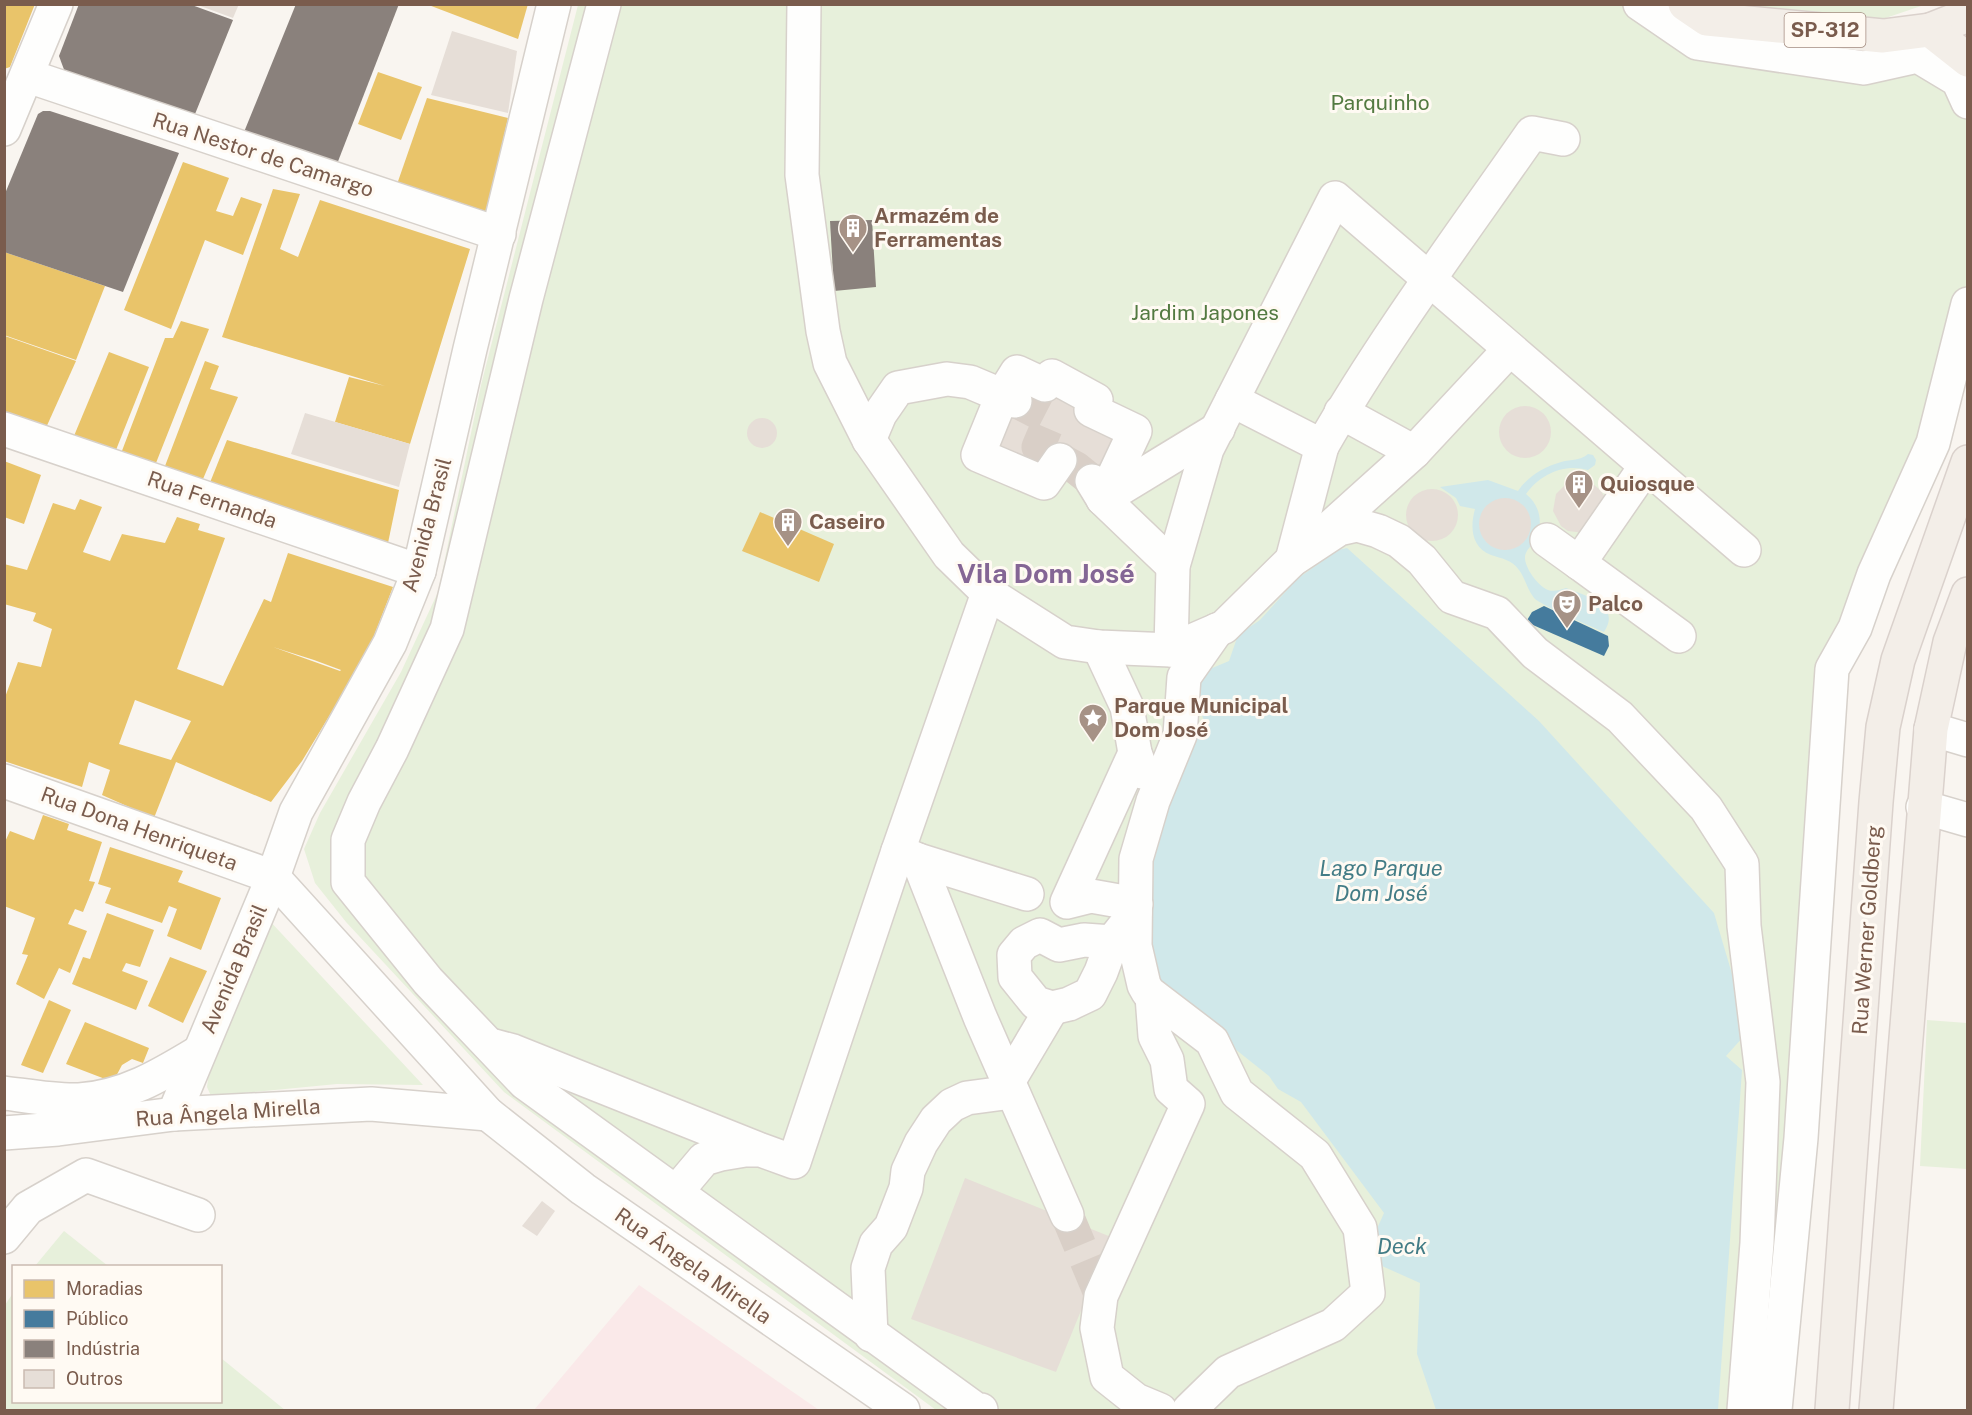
<svg xmlns="http://www.w3.org/2000/svg" width="1972" height="1415" font-family="'Public Sans',sans-serif">
  <style>
    .medical { fill: #fae9e9 }
    .green { fill: #e7f0db }
    .water { fill: #d0e8ea }
    .homes { fill: #e9c46a; fill-rule: evenodd }
    .public { fill: #457b9d }
    .industry { fill: #8a817c }
    .building { fill: #e6ded7 }
    .lines { fill: none; stroke-linecap: round; stroke-linejoin: round }
    .minor-tunnel { stroke: #d9cfc7; stroke-width: 33; stroke-dasharray: 33 16; stroke-linecap: butt }
    .minor-casing { stroke: #d7d1cb; stroke-width: 36 }
    .major-casing { stroke: #dad1cc; stroke-width: 36 }
    .minor { stroke: #fefefd; stroke-width: 33 }
    .major { stroke: #f3eee8; stroke-width: 33 }
    .labels { text-anchor: middle; stroke-width: 6; stroke-linejoin: round; paint-order: stroke }
    .shield { fill: #fffaf3; stroke: #a28b7f; stroke-width: 1.5 }
    .shield-label { font-size: 20px; font-weight: bold; fill: #7a5c4d }
    .park-label { font-size: 21px; fill: #537a41; stroke: #fffaf3 }
    .street-label { font-size: 21px; fill: #7a5c4d; stroke: #fffaf3 }
    .poi-label { font-size: 21px; font-weight: bold; fill: #7a5c4d; stroke: #fffaf3; text-anchor: start }
    .water-label { font-size: 22px; font-style: italic; fill: #437c86; stroke: #fffaf3 }
    .district-label { font-size: 27px; font-weight: bold; fill: #846695; stroke: #fffaf3 }
  </style>
  <rect width="100%" height="100%" fill="#f9f5f0"/>
  <path class="medical" d="M639,1285L819,1410H534Z"/>
  <g class="green">
    <path d="M578,5H1633L1698,47L1916,62L1967,114V286L1930,441L1853,625L1772,1410H936L504,1092L346,922L315,883L304,849L320,813L401,672L438,592L481,385Z"/>
    <path d="M1741,5H1924L1868,24Z"/>
    <path d="M267,918L423,1085L337,1084L211,1096L207,1087L208,1079Z"/>
    <path d="M1927,1020L1967,1023V1169L1920,1166Z"/>
    <path d="M64,1231L108,1266H35Z"/>
    <path d="M13,1293L14,1402H220L221,1358L285,1410H5V1305Z"/>
  </g>
  <g class="water">
    <path d="M1588,454L1593,455L1596,460L1595,465L1588,470C1565,463 1540,474 1526,494C1540,505 1544,524 1535,540C1532,545 1526,550 1525,556C1524,567 1537,585 1548,590C1554,592 1560,590 1566,588C1586,596 1622,605 1604,632C1590,626 1542,606 1534,598C1527,589 1525,578 1519,570C1511,559 1502,559 1491,555C1471,547 1470,527 1475,509L1460,506L1456,498L1440,487L1488,480L1518,491C1528,476 1544,467 1561,462C1572,459 1580,461 1588,454Z"/>
    <path d="M1347,548L1539,721L1714,913L1732,974L1744,1036L1726,1056L1742,1070L1718,1410H1436L1417,1354L1420,1283L1364,1258L1384,1213L1301,1102L1278,1089L1269,1076L1167,995L1156,970L1146,929L1147,862L1185,756L1209,719L1204,720L1186,679L1229,661L1238,635L1260,620L1297,579L1338,550Z"/>
  </g>
  <g class="homes">
    <path d="M4,4H35L10,67L4,69Z"/>
    <path d="M426,4H528L518,39Z"/>
    <path d="M378,72L422,87L401,140L358,124Z"/>
    <path d="M427,98L508,118L487,212L395,190Z"/>
    <path d="M183,162L229,178L216,211L233,216L241,197L262,204L243,255L205,240L171,329L124,310Z"/>
    <path d="M273,189L300,194L280,249L298,257L320,200L470,249L410,444L335,422L349,377L385,386L222,337Z"/>
    <path d="M4,252L105,286L76,360L4,335Z"/>
    <path d="M181,321L209,329L154,468L120,456L165,338H173Z"/>
    <path d="M5,336L76,361L45,430L5,415Z"/>
    <path d="M109,352L149,367L114,455L71,443Z"/>
    <path d="M205,361L219,366L210,389L238,397L203,479L165,466Z"/>
    <path d="M227,440L399,490L388,543L207,490Z"/>
    <path d="M4,461L41,475L24,524L4,517Z"/>
    <path d="M80,499L102,507L83,552L110,561L122,534L165,543L177,517L200,524L198,530L225,538L177,669L223,686L264,599L271,602L288,553L393,587L372,641L354,675L302,761L271,802L176,762L154,818L102,795L110,770L89,762L82,787L4,761V700L18,662L41,667L52,629L33,621L36,613L4,604V564L27,570L53,503L75,510ZM273,647L314,660L341,670L340,671ZM135,700L191,721L171,760L119,744Z"/>
    <path d="M760,512L834,544L819,582L742,551Z"/>
    <path d="M43,815L69,824L67,830L102,842L89,881L95,882L83,912L75,909L68,924L87,931L70,973L59,968L44,999L16,984L28,955L22,954L35,918L4,906V844L10,831L34,840Z"/>
    <path d="M110,847L183,871L178,882L221,898L201,950L167,936L177,909L169,906L162,923L105,903L111,888L98,884Z"/>
    <path d="M107,913L154,930L140,967L126,963L122,971L148,981L136,1010L72,984L83,957L90,959Z"/>
    <path d="M170,957L207,971L183,1023L148,1006Z"/>
    <path d="M49,1000L71,1010L43,1073L21,1065Z"/>
    <path d="M85,1022L149,1048L143,1063L132,1059L122,1065L113,1082L66,1064Z"/>
  </g>
  <path class="public" d="M1544,606L1608,636L1609,646L1604,656L1526,622L1532,612Z"/>
  <g class="industry">
    <path d="M79,4H189L233,20L193,119L66,75L59,56Z"/>
    <path d="M296,4H399L337,164L244,132Z"/>
    <path d="M43,111H50L179,153L123,292L4,252V196L38,114Z"/>
    <path d="M872,220L876,287L834,291L830,221Z"/>
  </g>
  <g class="building">
    <path d="M195,4H239L233,18Z"/>
    <path d="M452,31L517,51L508,113L431,95Z"/>
    <path d="M1022,385L1053,389L1124,434L1091,480L1050,457L1041,477L990,455Z"/>
    <circle cx="1525" cy="432" r="26"/>
    <path d="M305,413L410,444L399,487L291,454Z"/>
    <circle cx="762" cy="433" r="15"/>
    <path d="M1576,480H1585L1593,484L1600,490L1605,497L1585,533L1568,531L1561,526L1553,511L1556,494L1568,482Z"/>
    <circle cx="1432" cy="515" r="26"/>
    <circle cx="1505" cy="524" r="26"/>
    <path d="M965,1178L1111,1237L1056,1372L911,1319Z"/>
    <path d="M542,1201L555,1211L537,1236L522,1226Z"/>
  </g>
  <g class="lines">
    <g class="minor-tunnel">
      <path d="M1015,401L1050,419L1038,447L1076,468L1091,480"/>
      <path d="M1067,1215L1101,1296"/>
    </g>
    <g class="minor-casing">
      <g id="minor">
        <path d="M604,4L526,299L447,629L392,749L364,802L348,840V882L428,981L525,1083L977,1410H981"/>
        <path d="M804,4L802,175L823,331L830,363L869,440L949,555L988,593L1065,642L1099,647L1171,650L1224,627L1292,560L1339,529L1357,525L1378,531L1399,541L1422,560L1452,597L1497,613L1535,653L1620,717L1706,808L1742,864L1744,926L1763,1082L1757,1243L1744,1410"/>
        <path d="M1640,4L1697,43L1864,68L1918,56L1958,80L1968,102"/>
        <path d="M28,76L499,234"/>
        <path d="M4,129L56,4"/>
        <path d="M1232,400L1322,446C1384,338 1461,235 1532,133L1563,139"/>
        <path d="M1341,412L1414,452"/>
        <path d="M4,429L419,571"/>
        <path d="M869,440L880,414L898,388L947,379L970,382L1015,401"/>
        <path d="M1060,460L1044,483L978,455L1002,396L1017,372L1045,385L1052,376L1096,400L1091,410L1135,431L1103,499"/>
        <path d="M1646,466L1579,563L1679,636"/>
        <path d="M1092,481L1103,499L1173,566"/>
        <path d="M1103,499L1218,429"/>
        <path d="M1325,532L1414,452L1510,349"/>
        <path d="M1547,540L1579,563"/>
        <path d="M1292,560L1322,446"/>
        <path d="M988,593L898,851L918,860L980,1017L1067,1215"/>
        <path d="M1099,647L1127,707L1135,753L1142,772"/>
        <path d="M1171,650L1173,566L1207,449L1335,198L1744,550"/>
        <path d="M1931,729L1968,740"/>
        <path d="M1135,753L1067,902L1091,896L1136,904"/>
        <path d="M4,781L273,877L488,1114L583,1189L903,1410"/>
        <path d="M1923,807L1968,820"/>
        <path d="M918,860L1027,894"/>
        <path d="M1112,942L1084,940L1059,945L1040,935L1024,943L1014,955L1015,977L1036,1003L1052,1008L1069,1004L1090,994L1101,972L1112,942L1135,913"/>
        <path d="M1152,996L1155,1036L1167,1060L1171,1089L1188,1104L1101,1296L1097,1328L1107,1377L1136,1400L1160,1410"/>
        <path d="M494,1046L513,1051L756,1148"/>
        <path d="M1008,1082L1052,1008"/>
        <path d="M4,1093C28,1096 55,1101 79,1100C125,1097 161,1075 199,1052"/>
        <path d="M174,1114L273,877L296,812L390,643L419,571L470,349L554,4"/>
        <path d="M4,1133L58,1129L174,1114L371,1104L488,1114"/>
        <path d="M677,1191L704,1159L721,1154L745,1150H761L794,1162L898,851"/>
        <path d="M4,1237L28,1208L86,1175L198,1215"/>
        <path d="M871,1335L868,1268L876,1244L891,1227L906,1188L908,1171L921,1143L936,1120L952,1105L967,1098L1012,1092"/>
        <path d="M1189,1410L1228,1372L1333,1325L1368,1293L1360,1228L1315,1155L1237,1093L1212,1041L1148,992L1144,985L1135,946L1136,859L1153,801L1180,735L1184,677L1217,630"/>
        <path d="M1775,1410L1801,1138L1832,669L1855,628L1874,574L1933,443L1968,304"/>
      </g>
    </g>
    <g class="major-casing">
      <g id="major">
        <path d="M1685,4L1707,19L1883,36L1930,30L1968,15"/>
        <path d="M1930,30L1968,60"/>
        <path d="M1832,1410L1876,802L1883,727L1898,660L1968,462"/>
        <path d="M1876,1410L1931,729L1950,642L1968,594"/>
      </g>
    </g>
    <use href="#minor" class="minor"/>
    <use href="#major" class="major"/>
  </g>
  <defs>
    <g id="building-pin" transform="scale(1.5)"><path d="M0 17L-7.5 6A9.5 9.5 0 1 1 7.5 6Z" fill="#a69286" stroke="#fffaf3"/><path d="M-4-6H4V6H1V3H-1V6H-4ZM-2.5-4.3h1.7v1.8h-1.7ZM.8-4.3h1.7v1.8H.8ZM-2.5-1h1.7V.8h-1.7ZM.8-1h1.7V.8H.8Z" fill="#fff"/></g>
    <g id="theatre-pin" transform="scale(1.5)"><path d="M0 17L-7.5 6A9.5 9.5 0 1 1 7.5 6Z" fill="#a69286" stroke="#fffaf3"/><path d="M-5-5.5Q0-4 5-5.5V0Q5 5 0 6Q-5 5-5 0ZM-3.3-2.5H-1v1.5H-3.3ZM1-2.5H3.3v1.5H1ZM-2.8 1Q0 5.5 2.8 1Z" fill="#fff"/></g>
    <g id="sight-pin" transform="scale(1.5)"><path d="M0 17L-7.5 6A9.5 9.5 0 1 1 7.5 6Z" fill="#a69286" stroke="#fffaf3"/><path d="M0-6L1.8-2.2L6-1.7L2.9 1.2L3.7 5.4L0 3.3L-3.7 5.4L-2.9 1.2L-6-1.7L-1.8-2.2Z" fill="#fff"/></g>
  </defs>
  <g fill-rule="evenodd">
    <use href="#building-pin" x="853" y="228"/>
    <use href="#building-pin" x="1579" y="484"/>
    <use href="#building-pin" x="788" y="522"/>
    <use href="#theatre-pin" x="1567" y="604"/>
    <use href="#sight-pin" x="1093" y="718"/>
  </g>
  <g class="labels">
    <rect class="shield" x="1784.5" y="13" width="81" height="34" rx="4.5"/>
    <g class="shield-label">
      <text x="1825" y="37">SP-312</text>
    </g>
    <g class="park-label">
      <text x="1380" y="110">Parquinho</text>
      <text x="1205" y="320">Jardim Japones</text>
    </g>
    <g class="street-label">
      <text transform="translate(263 155) rotate(18)" y="7">Rua Nestor de Camargo</text>
      <text transform="translate(212 500) rotate(19)" y="7">Rua Fernanda</text>
      <text transform="translate(427 525) rotate(-75)" y="7">Avenida Brasil</text>
      <text transform="translate(139 829) rotate(20)" y="7">Rua Dona Henriqueta</text>
      <text transform="translate(1867 930) rotate(-86)" y="7">Rua Werner Goldberg</text>
      <text transform="translate(234 969) rotate(-67)" y="7">Avenida Brasil</text>
      <text transform="translate(228 1113) rotate(-4)" y="7">Rua Ângela Mirella</text>
      <text transform="translate(693 1266) rotate(35)" y="7">Rua Ângela Mirella</text>
    </g>
    <g class="poi-label">
      <text x="874" y="223">Armazém de<tspan x="874" dy="24">Ferramentas</tspan></text>
      <text x="1600" y="491">Quiosque</text>
      <text x="809" y="529">Caseiro</text>
      <text x="1588" y="611">Palco</text>
      <text x="1114" y="713">Parque Municipal<tspan x="1114" dy="24">Dom José</tspan></text>
    </g>
    <g class="water-label">
      <text x="1381" y="876">Lago Parque<tspan x="1381" dy="25">Dom José</tspan></text>
      <text x="1402" y="1254">Deck</text>
    </g>
    <g class="district-label">
      <text x="1046" y="583">Vila Dom José</text>
    </g>
  </g>
  <rect width="1972" height="1415" fill="none" stroke="#7a5c4d" stroke-width="12"/>
  <rect x="12" y="1265" width="210" height="138" fill="#fffaf3" stroke="#cabbb1" stroke-width="1.5"/>
  <rect x="24" y="1280" width="30" height="18" fill="#e9c46a" stroke="#cabbb1" stroke-width="1.5"/>
  <text x="66" y="1295" font-size="18" fill="#7a5c4d">Moradias</text>
  <rect x="24" y="1310" width="30" height="18" fill="#457b9d" stroke="#cabbb1" stroke-width="1.5"/>
  <text x="66" y="1325" font-size="18" fill="#7a5c4d">Público</text>
  <rect x="24" y="1340" width="30" height="18" fill="#8a817c" stroke="#cabbb1" stroke-width="1.5"/>
  <text x="66" y="1355" font-size="18" fill="#7a5c4d">Indústria</text>
  <rect x="24" y="1370" width="30" height="18" fill="#e6ded7" stroke="#cabbb1" stroke-width="1.5"/>
  <text x="66" y="1385" font-size="18" fill="#7a5c4d">Outros</text>
</svg>
